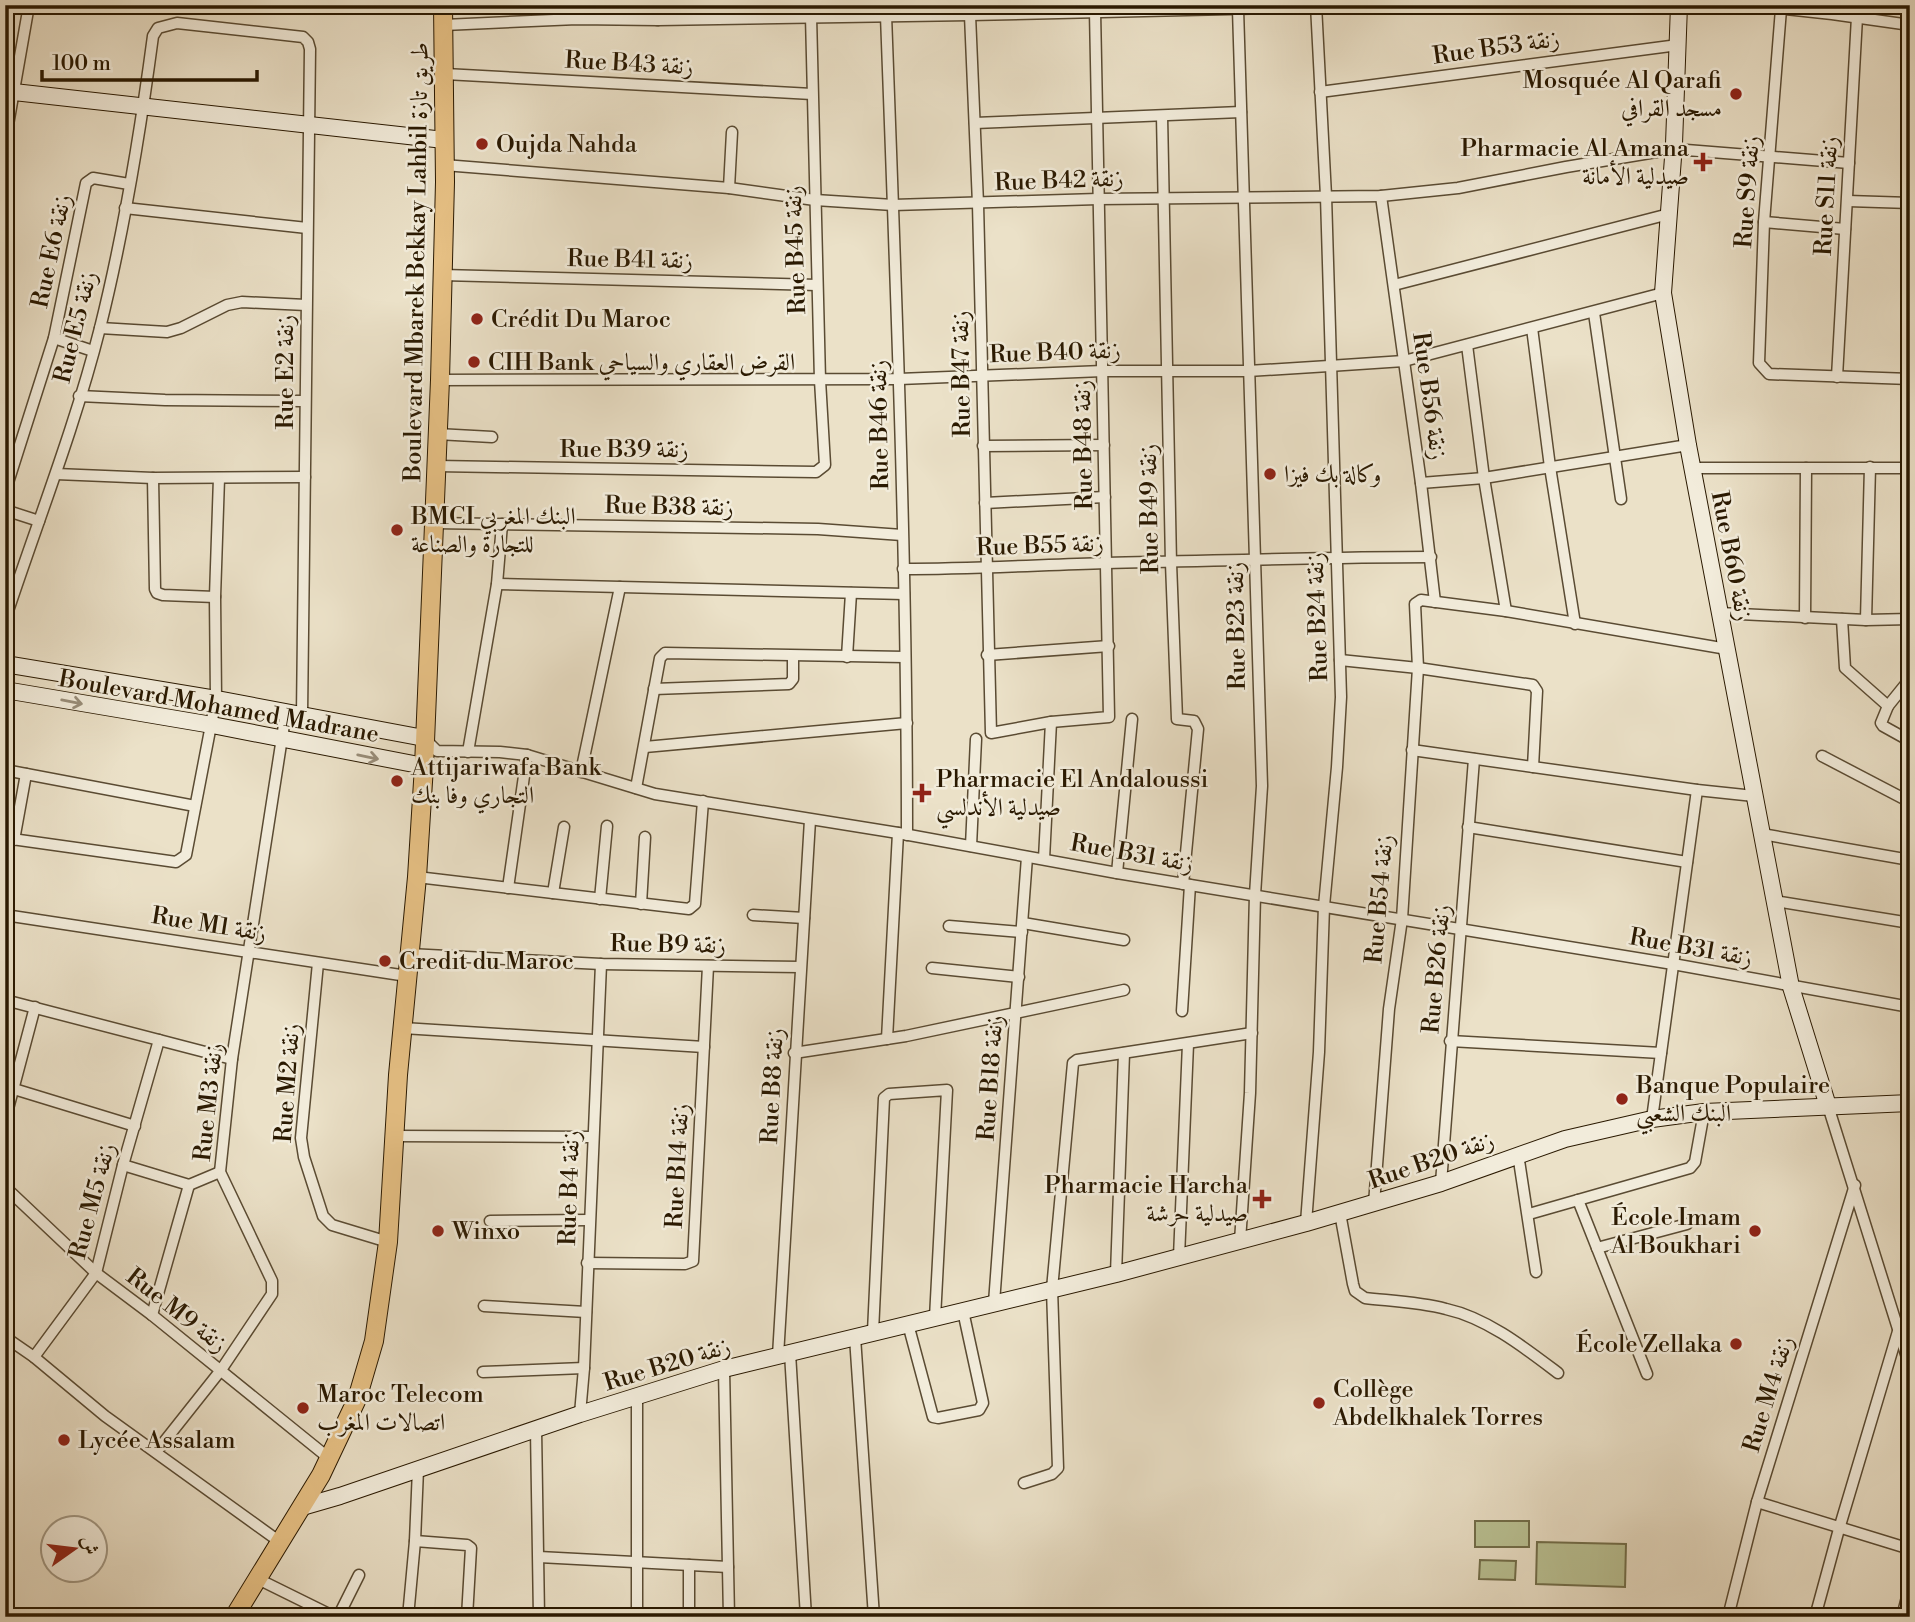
<svg xmlns="http://www.w3.org/2000/svg" width="1915" height="1622" font-family="'Libre Bodoni',Amiri,serif">
  <style>
    .green { fill: #bac294; stroke: #726e4a; stroke-width: 2 }
    .lines { fill: none; stroke-linecap: round; stroke-linejoin: round }
    .street-casing { stroke: #5a4b33; stroke-width: 13 }
    .secondary-casing { stroke: #2a1901; stroke-width: 18 }
    .primary-casing { stroke: #2a1901; stroke-width: 20 }
    .street { stroke: #f2ecdb; stroke-width: 10 }
    .secondary { stroke: #f2ecdb; stroke-width: 16 }
    .primary { stroke: #e6c084; stroke-width: 18 }
    .oneway { stroke: #988d79 }
    .poi-dot { fill: #8f2418; stroke: #f2ecdb; stroke-width: 2.5 }
    .labels { text-anchor: middle; stroke-width: 5; stroke-linejoin: round; paint-order: stroke }
    .street-label { font-size: 24px; fill: #2a1901; stroke: #f2ecdb }
    .poi-label { font-size: 24px; fill: #2a1901; stroke: #f2ecdb; text-anchor: start }
  </style>
  <rect width="100%" height="100%" fill="#ebe1c8"/>
  <filter id="stains"><feTurbulence type="fractalNoise" baseFrequency=".00286" numOctaves="4"/><feColorMatrix values="0 0 0 0 .2 0 0 0 0 .09 0 0 0 0 .02 0 0 0 .5 -.17"/></filter>
  <radialGradient id="worn" r=".72"><stop offset=".6" stop-color="#630" stop-opacity="0"/><stop offset="1" stop-color="#630" stop-opacity=".3"/></radialGradient>
  <g class="green">
    <rect x="1475" y="1521" width="54" height="26"/>
    <path d="M1537,1542L1626,1544L1625,1587L1536,1584Z"/>
    <path d="M1480,1560L1516,1561L1515,1580L1479,1579Z"/>
  </g>
  <g class="lines">
    <g class="street-casing">
      <g id="street">
        <path d="M657,5L658,20"/>
        <path d="M1747,5L1832,14L1910,25"/>
        <path d="M1238,9L1262,786L1255,895L1250,1093L1240,1241"/>
        <path d="M1781,9L1764,222L1759,363L1769,374L1910,379"/>
        <path d="M886,15C896,288 907,562 907,835"/>
        <path d="M970,15L978,204L991,733L1051,722L1109,717L1095,11"/>
        <path d="M444,25L577,19L658,20L970,15L1402,5"/>
        <path d="M445,74L812,94"/>
        <path d="M1320,92L1678,45"/>
        <path d="M1162,116L1171,563L1177,719L1194,721L1198,729L1183,884"/>
        <path d="M975,123L1241,112"/>
        <path d="M5,142L29,5"/>
        <path d="M444,165L729,188L815,200L893,205L1098,199L1381,196L1458,188L1566,167L1674,149L1849,163"/>
        <path d="M729,188L732,132"/>
        <path d="M1381,196L1421,483L1435,602"/>
        <path d="M1848,201L1910,203"/>
        <path d="M125,208L307,228"/>
        <path d="M1764,222L1845,229"/>
        <path d="M442,275L817,285"/>
        <path d="M1394,285L1669,214"/>
        <path d="M1594,313L1621,499"/>
        <path d="M100,328L167,332L181,328L227,305L242,302L306,305"/>
        <path d="M1532,328L1550,467L1575,624"/>
        <path d="M54,338L93,351"/>
        <path d="M1467,345L1484,478L1506,611"/>
        <path d="M1837,377L1857,17"/>
        <path d="M440,380L899,379L1103,371H1248L1329,366L1404,361L1663,293"/>
        <path d="M79,396L165,400L305,401"/>
        <path d="M437,434L492,437"/>
        <path d="M983,446L1104,445"/>
        <path d="M437,466L816,472L825,465L820,380L811,16"/>
        <path d="M1693,468H1910"/>
        <path d="M56,474L153,478L305,477"/>
        <path d="M153,478L155,589L157,593L163,595L215,597"/>
        <path d="M1421,483L1484,478L1688,445"/>
        <path d="M5,492L54,338L86,183L93,178L129,184"/>
        <path d="M985,503L1105,497"/>
        <path d="M5,510L39,521"/>
        <path d="M435,523L818,529L902,535"/>
        <path d="M903,569C971,569 1038,565 1106,563C1214,561 1322,557 1431,557"/>
        <path d="M497,584L904,594"/>
        <path d="M1719,613L1866,620L1910,619"/>
        <path d="M1805,618L1806,468"/>
        <path d="M1842,619L1845,668L1888,706L1881,723L1883,726L1910,741"/>
        <path d="M5,620C37,523 75,427 100,328C124,232 140,134 153,36L158,28L177,23L303,37L308,42L310,49L302,715"/>
        <path d="M1866,620L1870,467"/>
        <path d="M987,655L1109,646"/>
        <path d="M847,657L851,593"/>
        <path d="M1340,660L1418,668L1533,685L1537,691L1533,767"/>
        <path d="M654,689L789,684L793,679V657"/>
        <path d="M1888,706L1905,685L1910,683"/>
        <path d="M424,738L437,751L500,752L527,755L655,794L898,833L1117,873L1673,964L1910,1007"/>
        <path d="M645,747L907,723"/>
        <path d="M1412,750L1697,790L1754,796"/>
        <path d="M468,752L497,584L502,524"/>
        <path d="M1822,756L1910,802"/>
        <path d="M5,770L195,806"/>
        <path d="M581,772L620,587"/>
        <path d="M636,788L660,658L665,653L905,657"/>
        <path d="M1468,827L1687,862"/>
        <path d="M1762,834L1910,860"/>
        <path d="M5,838L176,862L186,855L216,699L215,597L219,478"/>
        <path d="M14,840L26,774"/>
        <path d="M971,846L976,739"/>
        <path d="M1044,859L1051,722"/>
        <path d="M1117,873L1132,719"/>
        <path d="M417,877L689,909L695,904L703,801"/>
        <path d="M508,888L527,755"/>
        <path d="M553,893L564,827"/>
        <path d="M600,899L607,826"/>
        <path d="M1775,901L1910,923"/>
        <path d="M641,904L645,837"/>
        <path d="M5,915L407,976"/>
        <path d="M753,915L804,918"/>
        <path d="M1023,923L1124,940"/>
        <path d="M949,926L1022,932"/>
        <path d="M409,954L601,964L800,967"/>
        <path d="M318,963L301,1138L304,1157L323,1216L332,1225L388,1242"/>
        <path d="M932,968L1019,977"/>
        <path d="M5,1000L232,1059"/>
        <path d="M1182,1011L1190,885"/>
        <path d="M403,1028L704,1047"/>
        <path d="M887,1039L898,833"/>
        <path d="M1450,1041L1661,1053"/>
        <path d="M794,1053L906,1036L1124,990"/>
        <path d="M14,1089L135,1126"/>
        <path d="M1828,1106L1910,1367"/>
        <path d="M1652,1119L1697,790"/>
        <path d="M5,1120L35,1007"/>
        <path d="M395,1136L592,1137"/>
        <path d="M1518,1154L1536,1272"/>
        <path d="M123,1165L189,1185L220,1172"/>
        <path d="M1441,1183L1474,759"/>
        <path d="M5,1187L96,1273L152,1315L330,1459"/>
        <path d="M1578,1200L1647,1374"/>
        <path d="M1374,1204L1389,1009L1402,919L1418,668L1415,604L1421,600L1506,611L1727,649"/>
        <path d="M1340,1213L1353,1284L1355,1291L1365,1298C1392,1301 1420,1302 1446,1309C1487,1318 1525,1348 1558,1373"/>
        <path d="M1529,1214L1690,1168L1695,1162L1704,1112"/>
        <path d="M490,1221L589,1220"/>
        <path d="M1306,1223L1319,1052L1324,906L1337,767L1341,697L1326,196L1316,5"/>
        <path d="M1597,1248L1687,1224"/>
        <path d="M1179,1257L1188,1044"/>
        <path d="M587,1263L685,1264L693,1261L708,966"/>
        <path d="M1116,1274L1124,1053"/>
        <path d="M994,1303L1027,857"/>
        <path d="M484,1306L586,1312"/>
        <path d="M152,1315L189,1185"/>
        <path d="M908,1324L933,1417L938,1418L979,1410L983,1403L963,1311"/>
        <path d="M873,1332L884,1098L889,1094L947,1090L935,1318"/>
        <path d="M5,1337L34,1357L105,1416L280,1542"/>
        <path d="M855,1337L874,1617"/>
        <path d="M790,1353L806,1617"/>
        <path d="M778,1356L810,820"/>
        <path d="M34,1357L96,1273L123,1165L159,1040"/>
        <path d="M724,1369L729,1617"/>
        <path d="M483,1372L584,1368"/>
        <path d="M637,1396V1617"/>
        <path d="M580,1414L584,1368L601,964"/>
        <path d="M536,1429L539,1617"/>
        <path d="M156,1452L221,1370L272,1294V1281L220,1172L232,1059L286,712"/>
        <path d="M1024,1483L1052,1474L1058,1468L1052,1289L1073,1063L1077,1060L1252,1033"/>
        <path d="M1757,1502L1910,1549"/>
        <path d="M415,1541L467,1545L471,1548L467,1617"/>
        <path d="M539,1557L728,1567"/>
        <path d="M258,1579L335,1617"/>
        <path d="M338,1617L359,1575"/>
        <path d="M408,1617L415,1541L418,1469"/>
        <path d="M689,1617V1565"/>
        <path d="M1728,1617L1757,1502L1855,1185"/>
        <path d="M1815,1617L1839,1529L1899,1328"/>
        <path d="M1902,1617L1910,1585"/>
      </g>
    </g>
    <g class="secondary-casing">
      <g id="secondary">
        <path d="M1679,5L1674,144L1663,293L1688,445L1791,987L1828,1106"/>
        <path d="M5,91L444,140"/>
        <path d="M5,664L216,699L424,738"/>
        <path d="M5,690L212,725L424,766"/>
        <path d="M302,1507L340,1496L580,1414L724,1369L1116,1274L1306,1223L1441,1183L1565,1139L1652,1119L1704,1112L1910,1103"/>
      </g>
    </g>
    <g class="primary-casing">
      <path id="primary" d="M234,1617L321,1475L357,1399L374,1341L388,1242L398,1075L417,877L424,766L440,380L445,182L443,5"/>
    </g>
    <use href="#street" class="street"/>
    <use href="#secondary" class="secondary"/>
    <use href="#primary" class="primary"/>
  </g>
  <defs><path id="oneway-shaft" d="M-6 0H5M1.5-3L5.5 0L1.5 3" fill="none" stroke-width="1.6" stroke-linecap="round" stroke-linejoin="round" transform="scale(1.75)"/></defs>
  <g class="oneway">
    <use href="#oneway-shaft" transform="translate(72 702) rotate(11)"/>
    <use href="#oneway-shaft" transform="translate(368 757) rotate(12)"/>
  </g>
  <g class="poi-dot">
    <circle cx="1736" cy="94" r="7"/>
    <circle cx="482" cy="144" r="7"/>
    <path d="M1699.5 151.5h7v7h7v7h-7v7h-7v-7h-7v-7h7z"/>
    <circle cx="477" cy="319" r="7"/>
    <circle cx="474" cy="362" r="7"/>
    <circle cx="1270" cy="474" r="7"/>
    <circle cx="397" cy="530" r="7"/>
    <circle cx="397" cy="781" r="7"/>
    <path d="M918.5 782.5h7v7h7v7h-7v7h-7v-7h-7v-7h7z"/>
    <circle cx="385" cy="961" r="7"/>
    <circle cx="1622" cy="1099" r="7"/>
    <path d="M1258.5 1188.5h7v7h7v7h-7v7h-7v-7h-7v-7h7z"/>
    <circle cx="438" cy="1231" r="7"/>
    <circle cx="1755" cy="1231" r="7"/>
    <circle cx="1736" cy="1344" r="7"/>
    <circle cx="1319" cy="1403" r="7"/>
    <circle cx="303" cy="1408" r="7"/>
    <circle cx="64" cy="1440" r="7"/>
  </g>
  <g class="labels">
    <g class="street-label">
      <text transform="translate(1496 47) rotate(-8)" y="8">Rue B53 زنقة</text>
      <text transform="translate(629 63) rotate(3)" y="8">Rue B43 زنقة</text>
      <text transform="translate(1059 180) rotate(-2)" y="8">Rue B42 زنقة</text>
      <text transform="translate(1747 192) rotate(-86)" y="8">Rue S9 زنقة</text>
      <text transform="translate(1826 196) rotate(-87)" y="8">Rue S11 زنقة</text>
      <text transform="translate(795 250) rotate(-92)" y="8">Rue B45 زنقة</text>
      <text transform="translate(51 251) rotate(-78)" y="8">Rue E6 زنقة</text>
      <text transform="translate(630 259) rotate(1)" y="8">Rue B41 زنقة</text>
      <text transform="translate(416 262) rotate(-89)" y="8">Boulevard Mbarek Bekkay Lahbil طريق تازة</text>
      <text transform="translate(75 327) rotate(-76)" y="8">Rue E5 زنقة</text>
      <text transform="translate(1055 352) rotate(-2)" y="8">Rue B40 زنقة</text>
      <text transform="translate(285 372) rotate(-90)" y="8">Rue E2 زنقة</text>
      <text transform="translate(961 374) rotate(-91)" y="8">Rue B47 زنقة</text>
      <text transform="translate(1430 396) rotate(82)" y="8">Rue B56 زنقة</text>
      <text transform="translate(879 425) rotate(-91)" y="8">Rue B46 زنقة</text>
      <text transform="translate(1083 445) rotate(-91)" y="8">Rue B48 زنقة</text>
      <text x="624" y="457">Rue B39 زنقة</text>
      <text transform="translate(669 506) rotate(1)" y="8">Rue B38 زنقة</text>
      <text transform="translate(1149 509) rotate(-91)" y="8">Rue B49 زنقة</text>
      <text transform="translate(1040 545) rotate(-2)" y="8">Rue B55 زنقة</text>
      <text transform="translate(1732 556) rotate(79)" y="8">Rue B60 زنقة</text>
      <text transform="translate(1317 617) rotate(-92)" y="8">Rue B24 زنقة</text>
      <text transform="translate(1236 626) rotate(-91)" y="8">Rue B23 زنقة</text>
      <text transform="translate(219 706) rotate(10)" y="8">Boulevard Mohamed Madrane</text>
      <text transform="translate(1132 853) rotate(10)" y="8">Rue B31 زنقة</text>
      <text transform="translate(1379 899) rotate(-85)" y="8">Rue B54 زنقة</text>
      <text transform="translate(209 924) rotate(9)" y="8">Rue M1 زنقة</text>
      <text transform="translate(668 944) rotate(1)" y="8">Rue B9 زنقة</text>
      <text transform="translate(1691 947) rotate(10)" y="8">Rue B31 زنقة</text>
      <text transform="translate(1436 969) rotate(-85)" y="8">Rue B26 زنقة</text>
      <text transform="translate(990 1078) rotate(-86)" y="8">Rue B18 زنقة</text>
      <text transform="translate(287 1083) rotate(-86)" y="8">Rue M2 زنقة</text>
      <text transform="translate(772 1086) rotate(-87)" y="8">Rue B8 زنقة</text>
      <text transform="translate(208 1102) rotate(-84)" y="8">Rue M3 زنقة</text>
      <text transform="translate(1431 1160) rotate(-19)" y="8">Rue B20 زنقة</text>
      <text transform="translate(677 1166) rotate(-87)" y="8">Rue B14 زنقة</text>
      <text transform="translate(569 1188) rotate(-88)" y="8">Rue B4 زنقة</text>
      <text transform="translate(92 1201) rotate(-75)" y="8">Rue M5 زنقة</text>
      <text transform="translate(177 1310) rotate(38)" y="8">Rue M9 زنقة</text>
      <text transform="translate(667 1364) rotate(-17)" y="8">Rue B20 زنقة</text>
      <text transform="translate(1768 1394) rotate(-73)" y="8">Rue M4 زنقة</text>
    </g>
    <g class="poi-label">
      <text x="1722" y="88" text-anchor="end">Mosquée Al Qarafi<tspan x="1722" dy="28">مسجد القرافي</tspan></text>
      <text x="496" y="152">Oujda Nahda</text>
      <text x="1689" y="156" text-anchor="end">Pharmacie Al Amana<tspan x="1689" dy="28">صيدلية الأمانة</tspan></text>
      <text x="491" y="327">Crédit Du Maroc</text>
      <text x="488" y="370">CIH Bank القرض العقاري والسياحي</text>
      <text x="1284" y="482">وكالة بك فيزا</text>
      <text x="411" y="524">BMCI البنك المغربي<tspan x="411" dy="28">للتجارة والصناعة</tspan></text>
      <text x="411" y="775">Attijariwafa Bank<tspan x="411" dy="28">التجاري وفا بنك</tspan></text>
      <text x="936" y="787">Pharmacie El Andaloussi<tspan x="936" dy="28">صيدلية الأندلسي</tspan></text>
      <text x="399" y="969">Credit du Maroc</text>
      <text x="1636" y="1093">Banque Populaire<tspan x="1636" dy="28">البنك الشعبي</tspan></text>
      <text x="1248" y="1193" text-anchor="end">Pharmacie Harcha<tspan x="1248" dy="28">صيدلية حرشة</tspan></text>
      <text x="1741" y="1225" text-anchor="end">École Imam<tspan x="1741" dy="28">Al Boukhari</tspan></text>
      <text x="452" y="1239">Winxo</text>
      <text x="1722" y="1352" text-anchor="end">École Zellaka</text>
      <text x="1333" y="1397">Collège<tspan x="1333" dy="28">Abdelkhalek Torres</tspan></text>
      <text x="317" y="1402">Maroc Telecom<tspan x="317" dy="28">اتصالات المغرب</tspan></text>
      <text x="78" y="1448">Lycée Assalam</text>
    </g>
  </g>
  <rect width="1915" height="1622" fill="none" stroke="#ebe1c8" stroke-width="28"/>
  <rect x="7" y="7" width="1901" height="1608" fill="none" stroke="#2a1901" stroke-width="3.5"/>
  <rect x="14" y="14" width="1887" height="1594" fill="none" stroke="#2a1901" stroke-width="2"/>
  <g transform="translate(74 1549) rotate(76)"><circle r="33" fill="#f2ecdb" stroke="#a29884" stroke-width="2"/>
  <path d="M0-5L12 26L0 18L-12 26Z" fill="#8f2418"/>
  <text y="-10" font-size="19" font-weight="bold" text-anchor="middle" fill="#2a1901">ش</text>
  </g>
  <path d="M42 70v10h215v-10" fill="none" stroke="#2a1901" stroke-width="3.5"/>
  <text x="52" y="70" font-size="21" fill="#2a1901" stroke="#f2ecdb" stroke-width="5" paint-order="stroke">100 m</text>
  <rect width="100%" height="100%" filter="url(#stains)"/>
  <rect width="100%" height="100%" fill="url(#worn)"/>
</svg>
